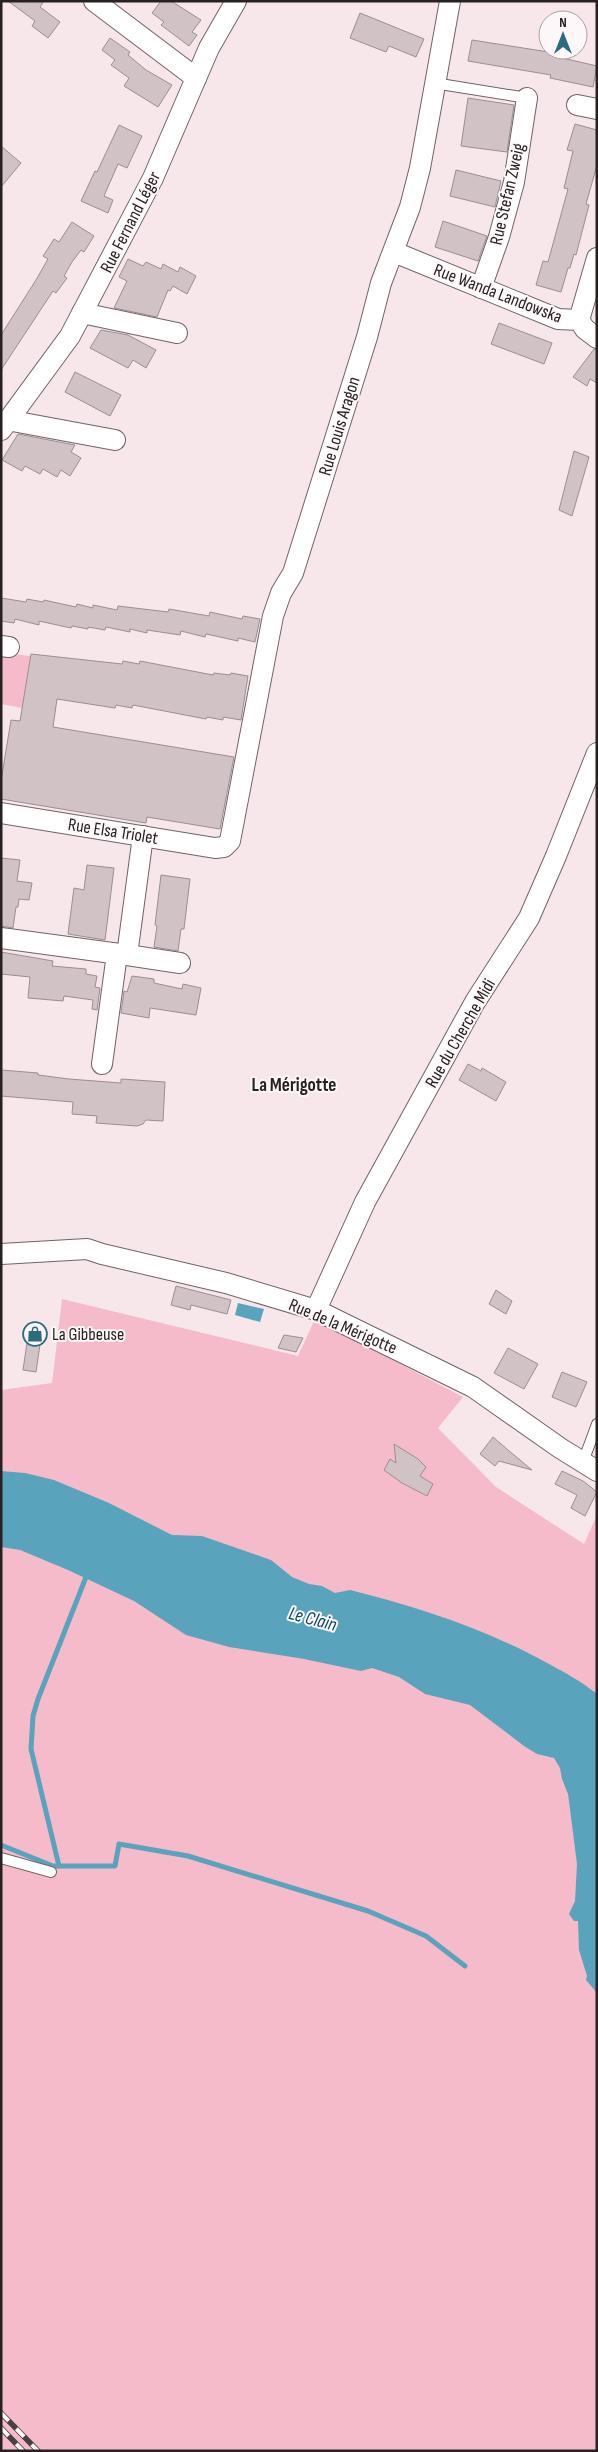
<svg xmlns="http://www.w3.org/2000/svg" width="598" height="2452" font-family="'Sofia Sans Condensed',sans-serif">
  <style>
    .green { fill: #f6bbca }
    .water { fill: #59a4bc }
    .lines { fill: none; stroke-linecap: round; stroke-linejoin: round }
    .stream { stroke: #59a4bc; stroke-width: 5 }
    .building { fill: #d1c2c5; stroke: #9b8d90 }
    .service-casing { stroke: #706366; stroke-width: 12 }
    .minor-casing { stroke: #706366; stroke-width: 22 }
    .service { stroke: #fff; stroke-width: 10 }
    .minor { stroke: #fff; stroke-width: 20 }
    .rail-casing { stroke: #484042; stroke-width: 5.5 }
    .rail { stroke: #fef7f9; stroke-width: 4; stroke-dasharray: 11; stroke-linecap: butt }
    .labels { text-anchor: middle; stroke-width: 4; stroke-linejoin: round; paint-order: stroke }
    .street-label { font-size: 18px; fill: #272122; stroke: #fef7f9 }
    .poi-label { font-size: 18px; fill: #272122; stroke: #fef7f9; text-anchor: start }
    .neighbourhood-label { font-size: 19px; font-weight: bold; fill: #272122; stroke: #fef7f9 }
    .water-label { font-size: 19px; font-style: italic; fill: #074b5d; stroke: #fef7f9 }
  </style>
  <rect width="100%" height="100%" fill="#f7e7eb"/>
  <g class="green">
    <path d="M2,653L31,656L22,708L1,704Z"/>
    <path d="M62,1299L298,1356L315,1319L463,1397L438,1428L496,1487L584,1544L597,1515V2451H1V1390L52,1383Z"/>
  </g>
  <g class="water">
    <path d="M238,1303L264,1309L260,1322L235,1315Z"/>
    <path d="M1,1471L25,1473L54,1480L109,1503L172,1535L202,1536L271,1560L292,1577L309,1584L322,1586L335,1593L350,1590C418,1607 486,1629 549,1664C566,1673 582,1682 597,1694V1993L586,1980L587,1976L579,1950L578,1921H574L569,1914L575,1901L577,1864L568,1794L562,1779L560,1768L554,1758L537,1754L524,1746L470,1705L425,1694L399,1677L372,1668L361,1671L304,1659L229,1647L186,1635L134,1601L68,1570L20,1550L1,1547Z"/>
  </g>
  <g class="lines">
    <g class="stream">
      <path d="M1,1845L53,1866H115L119,1844L188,1856L368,1911L426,1936L465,1966"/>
      <path d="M59,1866L31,1749L33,1716L38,1699L88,1572"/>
    </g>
  </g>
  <g class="building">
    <path d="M8,1H44L40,7L60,22L48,38L32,26L35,21Z"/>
    <path d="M161,1H171L201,20L192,32L197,35L189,46L161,25L164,22L152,13Z"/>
    <path d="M360,13L424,39L416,57L389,46L386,52L350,38Z"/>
    <path d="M110,38L130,52L128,55L146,70L172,85L158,107L124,86L129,78L111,65L115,60L102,50Z"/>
    <path d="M472,40L555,53L554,56L597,66L593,87L550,78L551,75L468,61Z"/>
    <path d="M468,98L514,105L507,152L461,146Z"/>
    <path d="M575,124L597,130V165L586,204L589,205L576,255L574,254L570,268H568L561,292L536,285L543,261L548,262L568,189L564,188L573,151L567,150Z"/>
    <path d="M119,125L142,136L127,168L118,164L104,196L113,200L108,213L81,201L95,171L97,172Z"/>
    <path d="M1,146L21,163L1,187Z"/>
    <path d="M456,170L501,181L495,207L450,196Z"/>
    <path d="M443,221L487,236L478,261L435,247Z"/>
    <path d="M72,222L94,236L84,252L81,250L72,262L64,276L67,278L56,293L53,291L1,370V335L36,280L48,259L43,256L49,247L54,239L59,242Z"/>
    <path d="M128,259L143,266L146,262L161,269L163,264L178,272L180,267L196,276L187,294L173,286L170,291L168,290L157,317L114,308L127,281L119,277Z"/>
    <path d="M499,323L552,343L544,364L491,344Z"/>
    <path d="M101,330L128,335L156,350L146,368L133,360L128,368L90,348Z"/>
    <path d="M594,349L597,350V383L590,379L587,386L573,377Z"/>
    <path d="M75,372L121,395L110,416L65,392Z"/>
    <path d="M18,434L75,445L71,452L81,458L70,476L61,470L57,477L43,469L40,474L25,466L22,471L2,460Z"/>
    <path d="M574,451L589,457L572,516L559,510Z"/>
    <path d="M1,598L26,602L27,599L43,602L44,600L76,607L77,604L93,608V605L117,610L118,606L168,612L169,609L209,616L210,612L242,619L243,616L260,619L255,642L238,638V641L206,634L205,637L181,631L180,635L147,630V633L130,629V632L106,627L105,630L88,627V629L72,626L71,628L39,621V625L15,619L14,623L1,621Z"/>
    <path d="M31,654L122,664L123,661L139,664L140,661L213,675L214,673L230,675L231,673L248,676L241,720L223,717V720L207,717L206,719L133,705L132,708L116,705L115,708L57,699L53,727L234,757L220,829L147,817L146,823L1,799V781L11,720L20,721Z"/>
    <path d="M1,858L20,860L17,881L32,883L29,900L19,899L18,907H16L13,928L1,926Z"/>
    <path d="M87,865L114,868L105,940L68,934L74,888L84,890Z"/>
    <path d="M161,875L190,879L184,929H181L178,951L154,947L157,926L155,925Z"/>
    <path d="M1,952L53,961L52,966L86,969V974L97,976L95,987L100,988L97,1010L92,1009L93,1000L64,996L63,1001L28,998L30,977L1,974Z"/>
    <path d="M132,976L154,979V983L182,989L183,984L201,988L196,1015L150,1008L149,1018L121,1013L124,991L127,992Z"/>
    <path d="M468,1064L481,1071L482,1068L506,1082L496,1101L459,1080Z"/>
    <path d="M1,1070L38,1073V1075L69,1079L121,1083V1079L165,1082L163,1121L146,1120L143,1124L137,1126L96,1123L97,1116L72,1114L73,1102L1,1096Z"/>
    <path d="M176,1286L231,1300L227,1314L191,1305L190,1310L171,1305Z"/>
    <path d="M496,1290L512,1301L506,1314L489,1304Z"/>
    <path d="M29,1329L42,1331L36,1372L23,1370Z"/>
    <path d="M284,1335L303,1338L296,1352L278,1348Z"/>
    <path d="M508,1348L538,1364L524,1389L494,1373Z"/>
    <path d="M562,1372L587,1382L576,1407L552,1397Z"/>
    <path d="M493,1437L508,1450L532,1470L499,1461L495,1466L480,1454Z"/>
    <path d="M394,1444L418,1459L426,1467L420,1476L433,1484L427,1496L402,1483L384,1470L390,1459L396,1463Z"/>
    <path d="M562,1471L583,1481L597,1492L585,1516L571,1508L577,1495L555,1484Z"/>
  </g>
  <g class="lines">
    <g class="service-casing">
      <g id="service">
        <path d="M434,83L527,98"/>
        <path d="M583,1462L597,1424"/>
        <path d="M1,1858L51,1872"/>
      </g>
    </g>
    <g class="minor-casing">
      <g id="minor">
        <path d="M94,1L196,78"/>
        <path d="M577,105L597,109"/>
        <path d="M394,252L558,319L579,320L585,329L597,338"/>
        <path d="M481,288L499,237L514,182L527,98"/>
        <path d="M82,313L177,333"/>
        <path d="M579,320L597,258"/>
        <path d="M7,420L115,440"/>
        <path d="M1,430L70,336L153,178L209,48L236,1"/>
        <path d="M1,646L9,647"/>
        <path d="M1,813L215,848L224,847L230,841L273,616L281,593L293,573L367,337L381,283L410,207L420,168L450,1"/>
        <path d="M1,938L127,955L143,836"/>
        <path d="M127,955L180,963"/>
        <path d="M102,1064L117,954"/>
        <path d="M1,1254L87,1249L102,1254L226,1283L316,1310L473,1387L560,1448L597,1471"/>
        <path d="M316,1310L365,1202L475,1002L529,918L556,856L597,753"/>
      </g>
    </g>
    <use href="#service" class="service"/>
    <use href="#minor" class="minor"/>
    <g class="rail-casing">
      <g id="rail">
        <path d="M1,2413L38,2451"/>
        <path d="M1,2428L23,2451"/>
      </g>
    </g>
    <use href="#rail" class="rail"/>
  </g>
  <defs>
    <g id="shop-ring" transform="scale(1.25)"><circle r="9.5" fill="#fef7f9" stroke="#2b6c80" stroke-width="1.5"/><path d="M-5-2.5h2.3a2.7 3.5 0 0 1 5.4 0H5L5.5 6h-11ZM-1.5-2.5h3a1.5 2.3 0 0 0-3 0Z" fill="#2b6c80"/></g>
  </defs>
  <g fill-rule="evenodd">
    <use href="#shop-ring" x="35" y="1334"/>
  </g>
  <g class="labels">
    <g class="street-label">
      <text transform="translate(507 194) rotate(-77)" y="6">Rue Stefan Zweig</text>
      <text transform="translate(130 222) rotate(-63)" y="6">Rue Fernand Léger</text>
      <text transform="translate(498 293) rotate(21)" y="6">Rue Wanda Landowska</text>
      <text transform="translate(339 426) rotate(-73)" y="6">Rue Louis Aragon</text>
      <text transform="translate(113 831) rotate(9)" y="6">Rue Elsa Triolet</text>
      <text transform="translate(460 1033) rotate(-60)" y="6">Rue du Cherche Midi</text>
      <text transform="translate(343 1326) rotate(23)" y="6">Rue de la Mérigotte</text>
    </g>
    <g class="poi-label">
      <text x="52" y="1340">La Gibbeuse</text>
    </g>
    <g class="neighbourhood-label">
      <text x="294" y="1091">La Mérigotte</text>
    </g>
    <g class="water-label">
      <text transform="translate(313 1618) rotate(15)" y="7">Le Clain</text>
    </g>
  </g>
  <rect width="598" height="2452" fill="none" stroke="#272122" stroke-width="5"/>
  <g transform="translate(563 35)"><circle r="24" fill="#fef7f9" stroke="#a8a1a3"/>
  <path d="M0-4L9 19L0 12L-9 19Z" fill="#2b6c80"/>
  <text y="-8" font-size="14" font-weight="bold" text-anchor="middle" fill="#272122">N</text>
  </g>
</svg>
